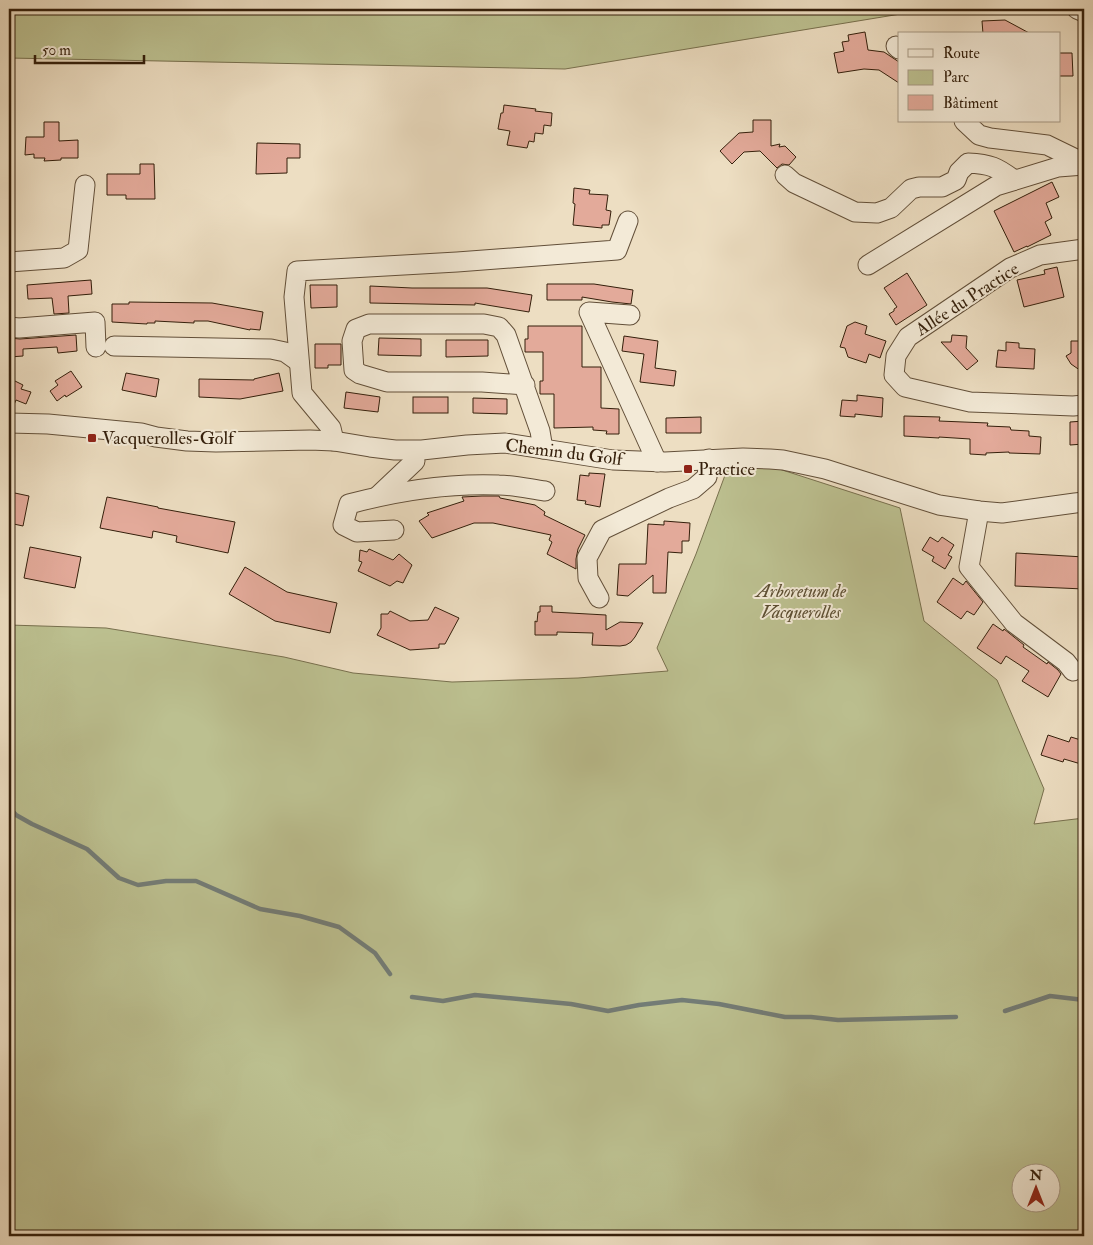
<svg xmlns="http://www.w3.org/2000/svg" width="1093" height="1245" font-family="'IM FELL Double Pica',serif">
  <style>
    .green { fill: #bcc090; stroke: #78704e; fill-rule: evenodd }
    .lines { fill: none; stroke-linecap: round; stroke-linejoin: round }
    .stream { stroke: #737c76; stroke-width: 4.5 }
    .building { fill: #e3aa9a; stroke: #341f0b }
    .minor-casing { stroke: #624f39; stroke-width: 21 }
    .minor { stroke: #f3ead7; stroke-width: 19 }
    .poi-dot { fill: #8f2418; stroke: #f3ead7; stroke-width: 2 }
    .labels { text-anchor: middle; stroke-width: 4; stroke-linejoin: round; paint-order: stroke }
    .street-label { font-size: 18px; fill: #341f0b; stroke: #f3ead7 }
    .poi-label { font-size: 18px; fill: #341f0b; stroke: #f3ead7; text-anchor: start }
    .park-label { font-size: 18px; font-style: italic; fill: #5d4f33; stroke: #f3ead7 }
  </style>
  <rect width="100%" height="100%" fill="#eddec2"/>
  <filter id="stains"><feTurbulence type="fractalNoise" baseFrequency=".004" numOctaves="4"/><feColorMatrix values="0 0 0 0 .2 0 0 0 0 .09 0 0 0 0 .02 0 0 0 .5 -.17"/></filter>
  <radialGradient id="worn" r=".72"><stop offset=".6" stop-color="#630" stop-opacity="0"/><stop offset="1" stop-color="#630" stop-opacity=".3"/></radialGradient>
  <g class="green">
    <path d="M9,9H931L565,69L9,58Z"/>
    <path d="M728,467H773L900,508L924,621L997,680L1044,789L1034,824L1084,818V1236H9V625L106,628L284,657L353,673L452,682L578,678L668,671L657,648L696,554ZM1020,1172H1050V1202H1020Z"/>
  </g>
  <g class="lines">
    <g class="stream">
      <path d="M9,807L16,815L32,824L87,849L119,878L138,885L166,881H196L260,909L300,916L339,927L375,953L390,974"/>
      <path d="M412,997L443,1001L475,995L571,1004L608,1011L639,1005L682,1000L719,1004L785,1017H811L838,1020L956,1017"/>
      <path d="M1005,1011L1050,996L1084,1000"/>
    </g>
  </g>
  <g class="building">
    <path d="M1005,20L1031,34H983L982,21Z"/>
    <path d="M865,32L868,50L884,52L899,62V83L879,70L864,69L838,73L834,53L844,51L842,42L849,41L848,35Z"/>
    <path d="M1059,53H1072L1073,76H1059Z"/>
    <path d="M504,105L536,109L535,111L552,113L551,126L544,125L543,134L535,133L534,142L529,141L527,148L507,145L510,131L498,129L501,113H503Z"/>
    <path d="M753,120H771V146L780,144L779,147L785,146L796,157L789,165L782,164L777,168L760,151L744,152L732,164L720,151L739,133L753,132Z"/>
    <path d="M44,122H59V141L78,140V158H61V160L44,161L45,158H34V154L25,155L26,137H44Z"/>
    <path d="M257,143L300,144V158H287V173L256,174Z"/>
    <path d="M140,164H154L155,199H126V195H107V174H140Z"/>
    <path d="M1052,182L1059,197L1046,203L1052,218L1045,222L1051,235L1027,247V246L1014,252L994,211Z"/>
    <path d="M574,188L590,190L589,194L608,195L606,210L611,211L609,225H602V228L573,225L575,204L573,203Z"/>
    <path d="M1057,267L1064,297L1024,307L1017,280L1045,274L1044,270Z"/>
    <path d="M907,273L927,305L896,325L889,314L894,311V309L897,307L884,288Z"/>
    <path d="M91,280L92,294L68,296L69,313L54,314L52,298L28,299L27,285Z"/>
    <path d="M547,284H594L633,290L631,304L612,302L582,297V300H547Z"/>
    <path d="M310,285H337V307L311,308Z"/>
    <path d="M370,286L412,288H487L532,295L529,312L475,303V305L370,303Z"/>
    <path d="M129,302L212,303L263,312L260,330L250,329V330L208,321H194V323L155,321V323H147V324L112,322V304H129Z"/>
    <path d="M855,322L867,326L865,334L886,341L880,358L869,354L866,363L848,357L845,348L840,347L847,326Z"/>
    <path d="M528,326H582V367H601V408L619,409V434H606L607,431L593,430V427L554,428V394H540V381H543V352H525V339H528Z"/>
    <path d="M76,335L77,351L58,353L57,347L23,349V356L9,357V338L20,339Z"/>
    <path d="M952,335L967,336L966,348L978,361L967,370L941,342H951Z"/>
    <path d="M624,336L658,341L655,368L676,371L674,386L640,382L644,354L622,351Z"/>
    <path d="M379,338L421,339V356L378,355Z"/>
    <path d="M446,340H488V356L446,357Z"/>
    <path d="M1071,341H1084V373L1071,364L1066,356L1071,353Z"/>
    <path d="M1006,342L1019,343V348L1035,349L1034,369L996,367L998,350L1006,351Z"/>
    <path d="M315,344H341V365H328V368H315Z"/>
    <path d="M71,371L82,387L66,397L65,395L57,401L50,391L58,385L55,381Z"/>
    <path d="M126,373L159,379L156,397L122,390Z"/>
    <path d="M279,373L283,391L240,399L199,397V379L254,380V379Z"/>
    <path d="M9,378L23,385L21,389L31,392L26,404L16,400L11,412H9Z"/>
    <path d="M346,392L380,397L378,412L344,408Z"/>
    <path d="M857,395L883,398L882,417L855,414V417L840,416L842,400L857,401Z"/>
    <rect x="413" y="397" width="35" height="16"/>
    <path d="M473,398L507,399V414L473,413Z"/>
    <path d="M904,416L940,417L939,421L988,423L987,426L1010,427L1011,430L1029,431V436L1041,437L1040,454L1009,453V452L986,453V455L970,454V439L939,437V438L904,436Z"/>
    <path d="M701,417V433H666V418Z"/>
    <path d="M1084,421V444L1070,445V422Z"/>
    <path d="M589,473L605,474L600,507L585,504L586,501L577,500L580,475L589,476Z"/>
    <path d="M10,492L29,496L23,526L9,523V498Z"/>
    <path d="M482,496H499L500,498L535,505L545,512L544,515L585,535L578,549L576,559V569L547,554L552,542L549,540L551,535L493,523H474L432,538L419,521L429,515L427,513L464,501L462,497Z"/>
    <path d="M107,497L158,507V508L235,522L228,553L176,542L177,536L153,531L152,538L100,528Z"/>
    <path d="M664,521L690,523L689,541H682V553L668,552L666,593H653V575L628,596L617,595L619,564H646L648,524L664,525Z"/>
    <path d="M930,537L938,542L942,537L954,545L948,555L952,557L945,569L932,561L934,557L922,550Z"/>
    <path d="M30,547L81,557L75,588L24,578Z"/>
    <path d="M369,549L393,560L399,554L412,565L403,583L397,581L390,586L358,571L362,562L359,561L360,550L367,552Z"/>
    <path d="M1016,553L1084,557V589L1015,586Z"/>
    <path d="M245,567L287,592L337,603L330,633L275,621L229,594Z"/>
    <path d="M953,578L963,585L966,581L983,602L974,615L967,611L961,619L937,602Z"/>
    <path d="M540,606H552V612L606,615V630L620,622L643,623L635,637L631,642L626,645L620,646L592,645L593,633L557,632V635H535V621L537,622L538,612H540Z"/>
    <path d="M435,607L459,618L445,644H439V648L410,650L377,635L381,628V614H388L390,611L410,621L428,620Z"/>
    <path d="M993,624L1003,631L1004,629L1024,645L1023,647L1047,664L1048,662L1058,670L1061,674L1048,697L1022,681L1029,671L1006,656L1001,664L977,648Z"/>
    <path d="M1048,735L1069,742L1071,737L1084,741V754L1081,764L1064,759L1063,762L1041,755Z"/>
  </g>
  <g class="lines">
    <g class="minor-casing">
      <g id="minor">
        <path d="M1077,9L1084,12"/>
        <path d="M896,46L899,49"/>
        <path d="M964,121L979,135L990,138L1047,145L1084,163"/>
        <path d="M785,175L794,183L855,212L877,213L891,208L911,189L919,187H942L956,180L959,172L968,163C990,164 997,167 1014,180"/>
        <path d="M1084,249L1040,255L1010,268L908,337L896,356L894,375L905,387L970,402L1073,406L1084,405"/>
        <path d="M9,262L64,258L78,250L85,185"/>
        <path d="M868,265L996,186L1058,167L1084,165"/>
        <path d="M630,315L589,312L657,462"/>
        <path d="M9,327L19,328L95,322L96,347"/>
        <path d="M114,346L271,349L285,352L299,362"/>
        <path d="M525,385L482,382H387L360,374L354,370L352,341L356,329L369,324H484L499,327L506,335L540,431L543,449"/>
        <path d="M9,423L48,424L141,433L156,437L187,441L216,442L310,440L334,441L370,447L395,450H422L467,445L505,443L613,460L665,462L743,458L770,459L783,460L825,469L939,505L979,511L1002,513L1075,503L1084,502"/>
        <path d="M334,441L331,428L302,393L294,297L297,271L457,262L617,250L628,221"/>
        <path d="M378,496L415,461"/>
        <path d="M979,511L969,567L1014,623L1066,662L1073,671"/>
        <path d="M394,530L357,532L343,525L349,504C397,491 449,483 499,485C514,485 530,489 545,491"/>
        <path d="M599,598L588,578L587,558L602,530L669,498L693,489L707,477L709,459"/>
      </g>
    </g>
    <use href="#minor" class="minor"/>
  </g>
  <g class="poi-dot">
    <rect x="87" y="433" width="10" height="10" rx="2.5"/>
    <rect x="683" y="464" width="10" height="10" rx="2.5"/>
  </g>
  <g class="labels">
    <g class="street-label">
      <text transform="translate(967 299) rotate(-33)" y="6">Allée du Practice</text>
      <text transform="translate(564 452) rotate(7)" y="6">Chemin du Golf</text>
    </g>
    <g class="poi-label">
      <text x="102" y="444">Vacquerolles-Golf</text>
      <text x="698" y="475">Practice</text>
    </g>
    <g class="park-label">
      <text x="801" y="597">Arboretum de<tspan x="801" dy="21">Vacquerolles</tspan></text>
    </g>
  </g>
  <rect width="1093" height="1245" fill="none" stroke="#eddec2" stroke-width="30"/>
  <rect x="10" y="10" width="1073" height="1225" fill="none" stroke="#341f0b" stroke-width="2.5"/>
  <rect x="15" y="15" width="1063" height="1215" fill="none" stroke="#341f0b"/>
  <rect x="898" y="32" width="162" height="90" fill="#f3ead7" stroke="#a79985"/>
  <rect x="908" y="49" width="25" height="8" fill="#f3ead7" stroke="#a79985"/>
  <text x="943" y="58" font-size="15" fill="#341f0b">Route</text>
  <rect x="908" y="70" width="25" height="15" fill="#bcc090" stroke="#a79985"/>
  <text x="943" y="82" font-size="15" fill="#341f0b">Parc</text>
  <rect x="908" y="95" width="25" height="15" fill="#e3aa9a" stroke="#a79985"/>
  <text x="943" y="108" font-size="15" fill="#341f0b">Bâtiment</text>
  <g transform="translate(1036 1188)"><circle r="24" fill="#f3ead7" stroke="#a79985"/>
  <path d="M0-4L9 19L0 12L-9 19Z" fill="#8f2418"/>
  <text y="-8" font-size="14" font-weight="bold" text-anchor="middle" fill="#341f0b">N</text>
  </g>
  <path d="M35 55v8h109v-8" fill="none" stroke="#341f0b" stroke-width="2.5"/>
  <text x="42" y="55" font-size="15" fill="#341f0b" stroke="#f3ead7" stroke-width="4" paint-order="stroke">50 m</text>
  <rect width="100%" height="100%" filter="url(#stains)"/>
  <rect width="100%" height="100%" fill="url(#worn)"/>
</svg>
